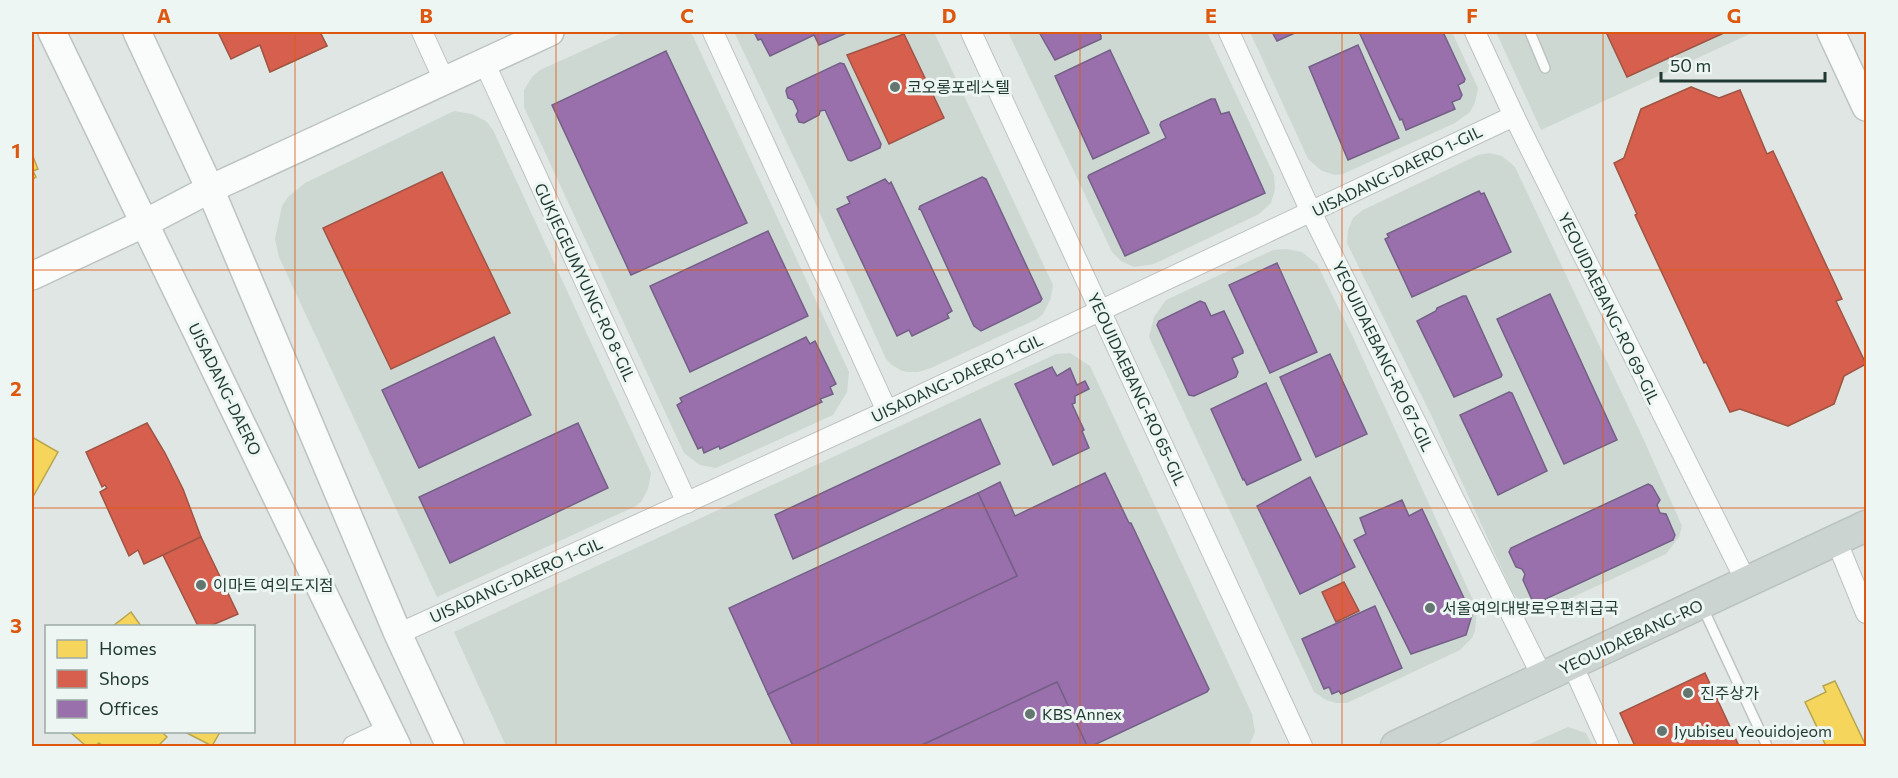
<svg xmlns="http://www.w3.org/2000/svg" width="1898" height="778" font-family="Commissioner,'Noto Sans KR',sans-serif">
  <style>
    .built { fill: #cdd8d3 }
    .homes { fill: #f6d55c; stroke: #b6a64f; stroke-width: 1.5 }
    .shops { fill: #d6604d; stroke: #9f5445; stroke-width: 1.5 }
    .offices { fill: #9970ab; stroke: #746087; stroke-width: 1.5 }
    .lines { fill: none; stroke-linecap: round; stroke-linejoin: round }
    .lane-casing { stroke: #bdc3c0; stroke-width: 12 }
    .street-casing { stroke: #bdc3c0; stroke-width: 22 }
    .secondary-casing { stroke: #bcc4c1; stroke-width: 30 }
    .primary-casing { stroke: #bac3c0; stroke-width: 33 }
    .lane { stroke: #fafbfb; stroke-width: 9 }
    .street { stroke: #fafbfb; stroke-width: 20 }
    .secondary { stroke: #fafbfb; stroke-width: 27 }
    .primary { stroke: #ccd4d2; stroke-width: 30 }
    .grid { fill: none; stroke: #de570e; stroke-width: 1.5; stroke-opacity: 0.55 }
    .poi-dot { fill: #637670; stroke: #edf6f2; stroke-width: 2 }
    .labels { text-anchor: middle; stroke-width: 6; stroke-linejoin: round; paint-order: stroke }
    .poi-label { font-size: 16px; fill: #1f3932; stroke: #edf6f2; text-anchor: start }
    .street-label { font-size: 16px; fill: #1f3932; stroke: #edf6f2 }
    .neatline { fill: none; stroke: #de570e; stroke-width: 2 }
    .grid-label { font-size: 20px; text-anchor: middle; font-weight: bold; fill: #de570e }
  </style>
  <rect width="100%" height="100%" fill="#e0e6e3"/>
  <g class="built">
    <path d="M624,32H689L693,36L849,372L847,392L833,415L716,468L700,465L684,453L524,107V90L532,77L540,70Z"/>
    <path d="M734,32H934L1053,285L1051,298L1043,314L1037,319L931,368L918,372H909L902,371L892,365L886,359L807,185Z"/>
    <path d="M1008,32H1207L1274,175L1275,189L1271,203L1259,214L1154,264L1134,267L1121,261L1112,252Z"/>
    <path d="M1250,32H1452L1478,88L1475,103L1470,112L1455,123L1343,174L1335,175L1322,171L1308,159Z"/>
    <path d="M1496,32H1754L1541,130Z"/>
    <path d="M454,111L472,114L486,121L493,130L651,473L648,489L641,502L636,506L437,597L279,257L275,239L282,206L288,197L305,183Z"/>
    <path d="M1489,153L1502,156L1515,167L1643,438L1682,526L1679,537L1666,554L1543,611L1526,606L1518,600L1512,591L1432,417L1347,243L1348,230L1353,218L1363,210L1478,155Z"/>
    <path d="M1286,249L1302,252L1317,264L1352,335L1477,609L1475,631L1472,638L1460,650L1347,703H1336L1326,700L1314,692L1149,337L1154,317L1166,300L1273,250Z"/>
    <path d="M1070,353L1090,366L1252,714L1255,732L1249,746H506L454,632L1056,354Z"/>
    <path d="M1568,727L1586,733L1592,746H1525Z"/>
  </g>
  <g class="homes">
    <path d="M228,32H320L327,46L270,72L260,45Z"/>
    <path d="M1691,87L1741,110L1766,166L1749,214L1757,232L1707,256L1698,235L1649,216L1624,158L1641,109Z"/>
    <path d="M32,154L38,169L33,171L36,177L32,180Z"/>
    <path d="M1757,232L1774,267L1722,290L1707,256Z"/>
    <path d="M1774,267L1782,285L1829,301L1853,351L1834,404L1788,426L1740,409L1715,353L1730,307L1722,290Z"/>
    <path d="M32,437L58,452L34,495L32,494Z"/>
    <path d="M131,612L141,626H113Z"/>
    <path d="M1835,681L1866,746H1826L1805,702L1826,692L1823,686Z"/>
    <path d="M70,732H166L164,734L167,737L158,746H103L99,743L95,746H86Z"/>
    <path d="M185,732H220L212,746Z"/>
  </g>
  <g class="shops">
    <path d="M218,32H320L327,46L270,72L260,45L231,59Z"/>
    <path d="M1606,32H1726L1627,77Z"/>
    <path d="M904,34L944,118L889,144L847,55Z"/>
    <path d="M1691,87L1719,98L1740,90L1767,154L1773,151L1842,299L1836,301L1866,364L1844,376L1834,404L1788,426L1740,409L1730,412L1706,362L1704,363L1635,215L1637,214L1614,163L1624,158L1641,109Z"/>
    <path d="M442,172L510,313L391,369L323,228Z"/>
    <path d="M147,423L165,453L183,489L201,537L144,564L138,550L129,556L100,492L107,488L105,485L102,487L86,452Z"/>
    <path d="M201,537L238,614L210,626H198L163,555Z"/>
    <path d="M1344,582L1359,611L1336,622L1322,592Z"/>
    <path d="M1705,673L1739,746H1635L1620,713Z"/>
  </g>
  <g class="offices">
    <path d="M754,32H849L819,45L814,35L770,56L761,39L758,40Z"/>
    <path d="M1039,32H1099L1101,36V39L1055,60Z"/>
    <path d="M1272,32H1297L1277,41Z"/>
    <path d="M1359,32H1443L1465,79L1464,82L1458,85L1462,95L1460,99L1452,102L1455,109L1406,130L1402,119L1400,120Z"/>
    <path d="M1358,45L1399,138L1348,160L1309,67Z"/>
    <path d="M1110,50L1149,133L1093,159L1055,76Z"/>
    <path d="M666,51L747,223L631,275L552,105Z"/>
    <path d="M840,63L844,64L881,144L880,148L851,161L848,160L825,110L820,111L819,115L804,123L799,122L796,115L798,111L793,100L788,98L786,91L787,88Z"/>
    <path d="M1211,99H1215L1221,114L1229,112L1265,193L1125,256L1088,177L1089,175L1166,138L1160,125L1161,122Z"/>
    <path d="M982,177L986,179L1042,299L1040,302L981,331L974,326L921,210L919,209L920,206Z"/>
    <path d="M885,179L889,184L891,182L952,311L947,314L949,318L912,336L909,330L897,336L837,209L850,203L847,197Z"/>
    <path d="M1479,191L1481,194L1484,193L1511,252L1412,297L1385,239L1389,237L1387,234Z"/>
    <path d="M768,231L808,316L690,372L650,286Z"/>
    <path d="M1277,263L1317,352L1270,373L1229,285Z"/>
    <path d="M1550,294L1617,440L1564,464L1497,319Z"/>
    <path d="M1463,296H1466L1502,375L1501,377L1454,397L1417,321L1436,311L1437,308Z"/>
    <path d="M1200,301L1205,303L1211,316L1224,311L1243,351V353L1232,358L1238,372L1236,377L1194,396L1189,395L1157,325L1159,321Z"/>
    <path d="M494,337L531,415L419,468L382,390Z"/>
    <path d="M806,337L810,344L815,341L836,384L830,387L833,394L820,399L822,402L720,449L719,446L704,453L702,447L698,449L677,405L682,402L680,398Z"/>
    <path d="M1330,354L1367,434L1316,457L1280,377Z"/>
    <path d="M1052,367L1057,376L1070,368L1077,385L1085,381L1089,389L1075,396V403L1072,404L1084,430L1082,431L1089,448L1053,465L1015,384Z"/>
    <path d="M1266,383L1301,460L1247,485L1244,479L1243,480L1211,409Z"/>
    <path d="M1509,392L1512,393L1547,471L1498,495L1460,415Z"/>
    <path d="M980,419L1000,464L793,559L775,515Z"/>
    <path d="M578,423L608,488L450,563L419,497Z"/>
    <path d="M1105,473L1129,523H1131L1209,689L1207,692L1092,746H1087L1057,682L920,746H793L768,694L1017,576L978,493L1000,482L1015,516Z"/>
    <path d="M1310,477L1355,567L1300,594L1257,506Z"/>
    <path d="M1648,484L1652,486L1660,500L1657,505L1660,513L1666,514L1675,535L1673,540L1537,603L1533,602L1523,580L1525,574L1522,569L1516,567L1509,552L1511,548Z"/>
    <path d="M978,493L1017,576L768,694L729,608Z"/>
    <path d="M1402,500L1409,516L1422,509L1472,615L1466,635L1411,654L1354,540L1366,534L1360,518Z"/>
    <path d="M1375,606L1402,668L1341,694L1339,691L1332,694L1329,687L1324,689L1302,639Z"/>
    <path d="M1057,682L1087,746H920Z"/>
  </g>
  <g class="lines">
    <g class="lane-casing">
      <g id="lane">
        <path d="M1530,32L1545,68"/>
        <path d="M1702,606L1767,746"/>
      </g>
    </g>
    <g class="street-casing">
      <g id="street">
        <path d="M422,32L444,80"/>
        <path d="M713,32L887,411"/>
        <path d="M971,32L1302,746"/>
        <path d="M1229,32L1311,212L1543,678"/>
        <path d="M1475,32L1514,116L1747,583"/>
        <path d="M484,62L687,503"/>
        <path d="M1837,542L1866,613"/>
        <path d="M398,634L887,411L1514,116"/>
        <path d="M1572,664L1609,746"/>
        <path d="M353,746L389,729"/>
      </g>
    </g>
    <g class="secondary-casing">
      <g id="secondary">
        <path d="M52,32L397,746"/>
        <path d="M137,32L210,189L398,634L450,746"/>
        <path d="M1831,32L1866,107"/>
        <path d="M32,276L145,223L210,189L550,32"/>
      </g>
    </g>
    <g class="primary-casing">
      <path id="primary" d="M1396,746L1866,526"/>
    </g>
    <use href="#lane" class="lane"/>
    <use href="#street" class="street"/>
    <use href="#secondary" class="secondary"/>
    <use href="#primary" class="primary"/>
  </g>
  <path class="grid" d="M295,32V746M556,32V746M818,32V746M1080,32V746M1342,32V746M1603,32V746M32,270H1866M32,508H1866"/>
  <g class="poi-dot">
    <circle cx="895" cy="87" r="6"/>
    <circle cx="201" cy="585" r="6"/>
    <circle cx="1430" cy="608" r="6"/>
    <circle cx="1688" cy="693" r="6"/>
    <circle cx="1030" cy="714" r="6"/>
    <circle cx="1662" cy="731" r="6"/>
  </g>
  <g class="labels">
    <g class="poi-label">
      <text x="907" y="93">코오롱포레스텔</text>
      <text x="213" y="591">이마트 여의도지점</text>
      <text x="1442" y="614">서울여의대방로우편취급국</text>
      <text x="1700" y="699">진주상가</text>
      <text x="1042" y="720">KBS Annex</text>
      <text x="1674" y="737">Jyubiseu Yeouidojeom</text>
    </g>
    <g class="street-label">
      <text transform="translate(1397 171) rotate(-26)" y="6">UISADANG-DAERO 1-GIL</text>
      <text transform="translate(585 282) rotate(65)" y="6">GUKJEGEUMYUNG-RO 8-GIL</text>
      <text transform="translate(1609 308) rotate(64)" y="6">YEOUIDAEBANG-RO 69-GIL</text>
      <text transform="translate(1383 356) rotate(64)" y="6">YEOUIDAEBANG-RO 67-GIL</text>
      <text transform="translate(957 378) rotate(-25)" y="6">UISADANG-DAERO 1-GIL</text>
      <text transform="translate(225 389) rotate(64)" y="6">UISADANG-DAERO</text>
      <text transform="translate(1137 389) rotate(65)" y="6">YEOUIDAEBANG-RO 65-GIL</text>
      <text transform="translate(516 580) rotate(-24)" y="6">UISADANG-DAERO 1-GIL</text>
      <text transform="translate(1631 637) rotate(-25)" y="6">YEOUIDAEBANG-RO</text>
    </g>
  </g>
  <rect width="1898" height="778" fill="none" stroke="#edf6f2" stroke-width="66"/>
  <rect x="45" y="625" width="210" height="108" fill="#edf6f2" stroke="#9baaa5" stroke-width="1.5"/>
  <rect x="57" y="640" width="30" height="18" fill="#f6d55c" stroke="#9baaa5" stroke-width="1.5"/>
  <text x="99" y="655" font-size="18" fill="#1f3932">Homes</text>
  <rect x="57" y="670" width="30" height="18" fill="#d6604d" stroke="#9baaa5" stroke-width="1.5"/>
  <text x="99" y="685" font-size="18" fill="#1f3932">Shops</text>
  <rect x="57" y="700" width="30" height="18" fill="#9970ab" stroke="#9baaa5" stroke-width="1.5"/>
  <text x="99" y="715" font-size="18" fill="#1f3932">Offices</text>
  <path d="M1661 72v9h164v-9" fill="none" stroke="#1f3932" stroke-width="3"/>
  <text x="1670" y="72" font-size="18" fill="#1f3932" stroke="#edf6f2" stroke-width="4.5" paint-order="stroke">50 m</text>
  <rect x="33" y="33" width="1832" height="712" class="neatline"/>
  <g class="grid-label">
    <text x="164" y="23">A</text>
    <text x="426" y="23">B</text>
    <text x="687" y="23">C</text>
    <text x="949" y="23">D</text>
    <text x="1211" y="23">E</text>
    <text x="1472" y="23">F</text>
    <text x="1734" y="23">G</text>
    <text x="16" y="158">1</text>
    <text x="16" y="396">2</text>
    <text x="16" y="633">3</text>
  </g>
</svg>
